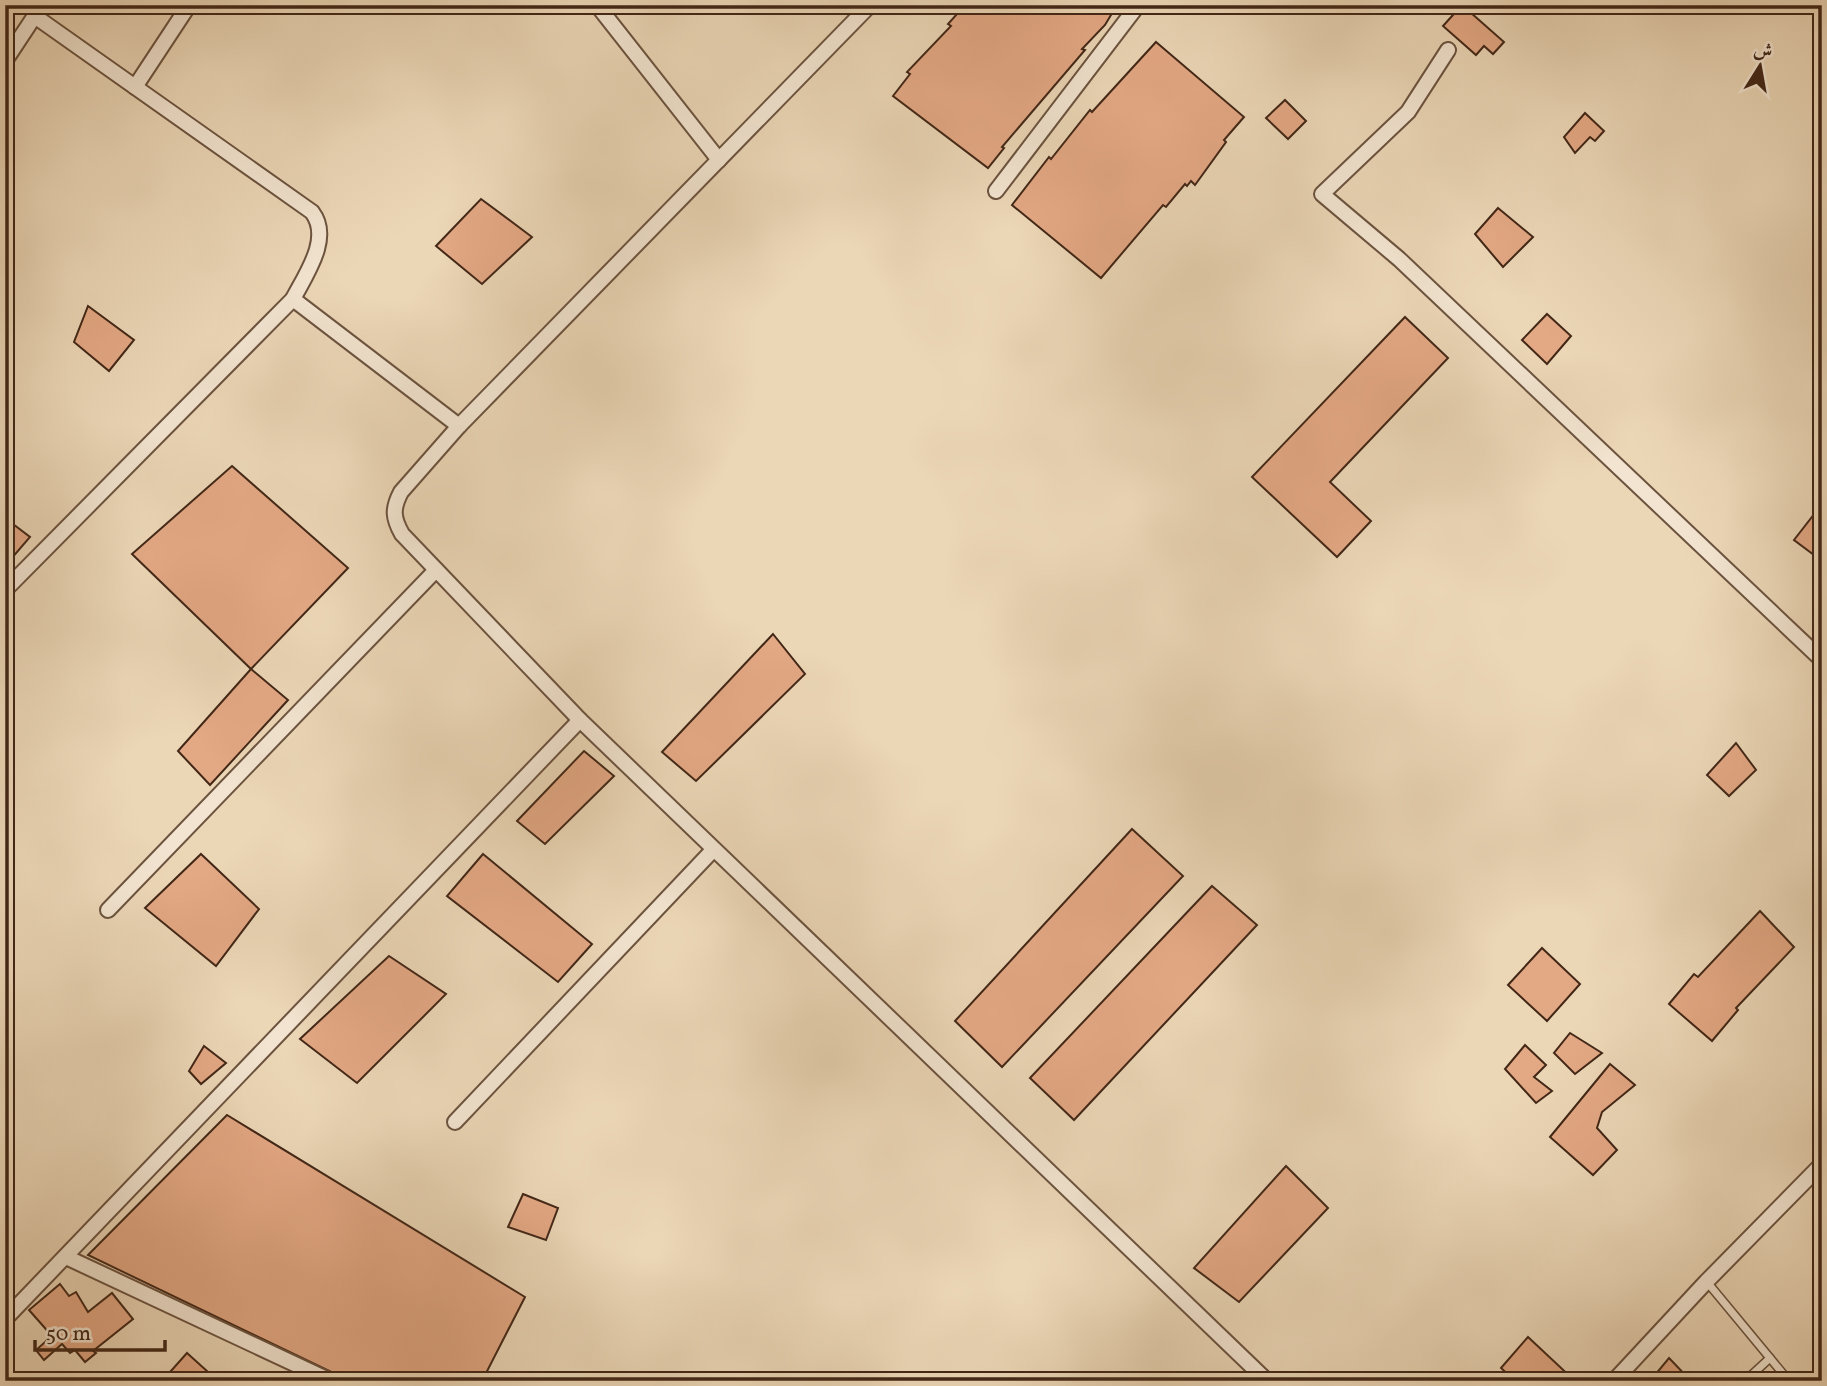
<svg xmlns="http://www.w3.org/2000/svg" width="1827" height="1386" font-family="Vollkorn,Amiri,serif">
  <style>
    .building { fill: #e3a884; stroke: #422717; stroke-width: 2 }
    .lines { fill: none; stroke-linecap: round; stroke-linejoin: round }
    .service-casing { stroke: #6c533f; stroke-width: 10 }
    .minor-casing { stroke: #6c533f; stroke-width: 18 }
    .service { stroke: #f2e4d0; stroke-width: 7 }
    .minor { stroke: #f2e4d0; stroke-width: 14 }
  </style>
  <rect width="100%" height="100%" fill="#ebd6b6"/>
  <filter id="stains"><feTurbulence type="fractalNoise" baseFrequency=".00286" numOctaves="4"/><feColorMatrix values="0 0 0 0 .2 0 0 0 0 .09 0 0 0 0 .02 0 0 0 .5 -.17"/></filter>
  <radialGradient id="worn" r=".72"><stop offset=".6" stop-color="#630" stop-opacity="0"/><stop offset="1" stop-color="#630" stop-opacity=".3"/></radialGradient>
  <g class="building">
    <path d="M965,5H1117L1105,25L1082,49L1085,50L1002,147L1004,148L988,168L893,96L910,74L907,72L951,26L948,24Z"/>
    <path d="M1462,5L1504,42L1493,54L1484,46L1476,55L1443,26Z"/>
    <path d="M1156,42L1244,117L1224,140L1226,142L1195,185L1191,181L1187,186L1185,184L1166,207L1163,205L1101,278L1012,205L1049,157L1051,159L1090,110L1092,112Z"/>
    <path d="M1285,100L1306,121L1288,139L1266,118Z"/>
    <path d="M1585,113L1604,131L1595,141L1590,137L1575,153L1564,137Z"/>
    <path d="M481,199L532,237L482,284L436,246Z"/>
    <path d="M1498,208L1533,237L1503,267L1475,234Z"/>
    <path d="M88,306L134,340L109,371L74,342Z"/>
    <path d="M1547,314L1571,336L1547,364L1522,340Z"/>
    <path d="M1405,317L1448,358L1330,482L1371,521L1337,557L1252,477Z"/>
    <path d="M232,466L348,568L251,669L132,554Z"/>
    <path d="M1822,504V561L1794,540Z"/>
    <path d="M5,518L30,537L5,566Z"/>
    <path d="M773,634L805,674L696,781L662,752Z"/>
    <path d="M251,669L288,700L210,785L178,751Z"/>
    <path d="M1736,743L1756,770L1729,796L1707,775Z"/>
    <path d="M584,751L614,776L545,844L517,821Z"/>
    <path d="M1132,829L1183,876L1002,1067L955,1021Z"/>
    <path d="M201,854L259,909L216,966L145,908Z"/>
    <path d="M483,854L592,944L558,982L447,896Z"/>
    <path d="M1212,886L1257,925L1074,1120L1030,1078Z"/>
    <path d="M1760,911L1794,947L1736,1008L1738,1010L1712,1041L1669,1004L1694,974L1698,977Z"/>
    <path d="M1542,948L1580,984L1547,1021L1508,985Z"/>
    <path d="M389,956L446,994L357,1083L300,1039Z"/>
    <path d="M1570,1033L1602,1053L1575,1074L1554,1053Z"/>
    <path d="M1525,1045L1546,1065L1534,1077L1552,1091L1536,1103L1505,1069Z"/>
    <path d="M204,1046L226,1063L201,1084L189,1071Z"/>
    <path d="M1610,1064L1635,1085L1602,1112L1597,1128L1617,1150L1593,1175L1550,1137Z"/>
    <path d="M227,1115L525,1297L482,1381H350L88,1255Z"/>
    <path d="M1286,1166L1328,1208L1239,1302L1194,1268Z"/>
    <path d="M523,1194L558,1208L546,1240L508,1227Z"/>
    <path d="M60,1284L69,1296L76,1292L88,1312L112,1293L133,1319L93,1351L96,1353L85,1362L75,1350L70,1353L62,1344L44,1360L36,1350L52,1336L29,1310Z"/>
    <path d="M1528,1337L1575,1381H1515L1501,1368Z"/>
    <path d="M187,1353L218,1381H162Z"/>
    <path d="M1669,1358L1691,1381H1650Z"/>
  </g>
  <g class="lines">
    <g class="service-casing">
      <g id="service">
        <path d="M1707,1282L1789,1381"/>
        <path d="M1745,1381L1770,1358"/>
      </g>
    </g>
    <g class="minor-casing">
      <g id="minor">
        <path d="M597,5L719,160"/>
        <path d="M870,5L459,426L401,492C392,509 393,518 402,534L580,720L1267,1381"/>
        <path d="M1448,50L1408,112L1322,194L1399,259L1822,660"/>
        <path d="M5,61L42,5"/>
        <path d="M135,87L189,5"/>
        <path d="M996,191L1138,5"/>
        <path d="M293,299L459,426"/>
        <path d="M5,590L293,299C306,274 332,238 312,212L36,17"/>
        <path d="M108,910L436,570"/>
        <path d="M455,1122L713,850"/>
        <path d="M66,1257L331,1381"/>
        <path d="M8,1316L580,720"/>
        <path d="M1614,1381L1706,1282L1822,1164"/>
      </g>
    </g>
    <use href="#service" class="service"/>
    <use href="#minor" class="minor"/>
  </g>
  <rect width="1827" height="1386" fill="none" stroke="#ebd6b6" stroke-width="28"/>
  <rect x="7" y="7" width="1813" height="1372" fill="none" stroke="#422717" stroke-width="3.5"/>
  <rect x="14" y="14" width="1799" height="1358" fill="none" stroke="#422717" stroke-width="2"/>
  <g transform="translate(1760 66) rotate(11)" stroke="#f2e4d0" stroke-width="5" paint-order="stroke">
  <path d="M0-5L12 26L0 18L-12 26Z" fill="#422717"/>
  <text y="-10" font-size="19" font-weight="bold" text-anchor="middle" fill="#422717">ش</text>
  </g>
  <path d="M35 1340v10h130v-10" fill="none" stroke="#422717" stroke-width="3.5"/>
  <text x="46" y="1340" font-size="21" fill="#422717" stroke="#f2e4d0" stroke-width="5" paint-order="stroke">50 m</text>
  <rect width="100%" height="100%" filter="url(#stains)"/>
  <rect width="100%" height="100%" fill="url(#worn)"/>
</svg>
